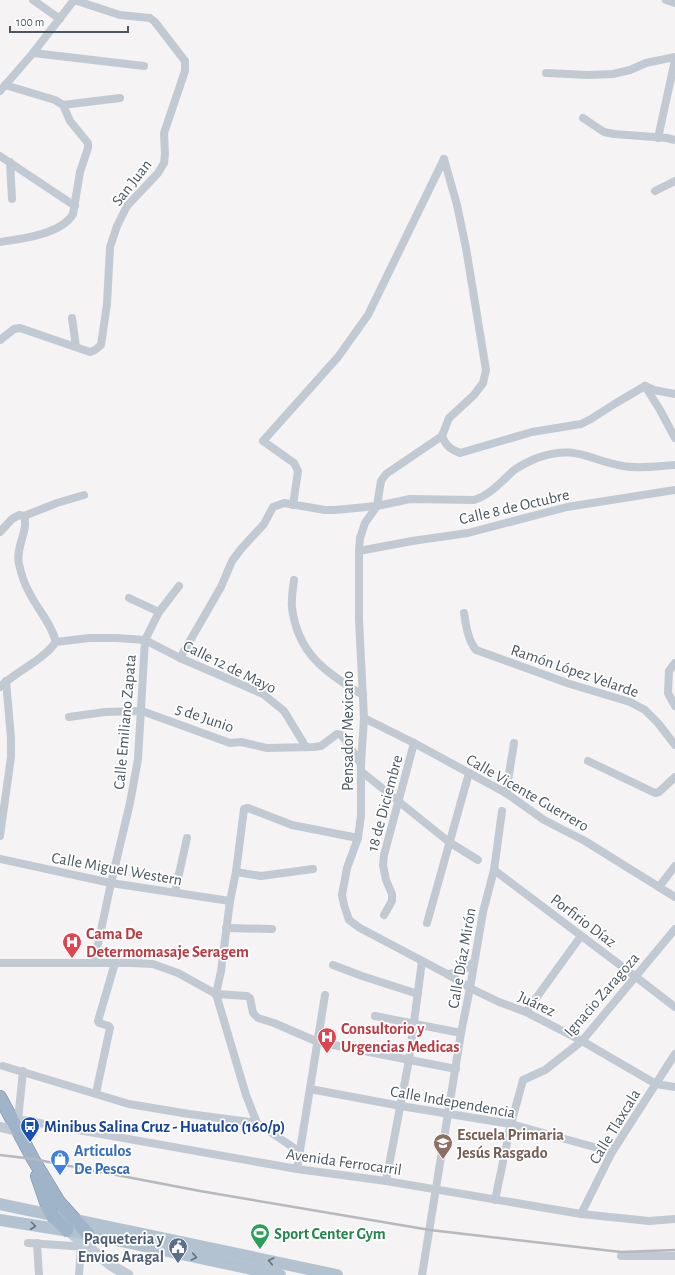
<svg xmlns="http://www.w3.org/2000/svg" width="675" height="1275" font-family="'Alegreya Sans',sans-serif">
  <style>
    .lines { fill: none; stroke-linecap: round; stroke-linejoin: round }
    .trunk-casing { stroke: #7690ad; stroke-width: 14 }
    .minor { stroke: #c1cad2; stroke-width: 8 }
    .tertiary { stroke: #c1cad2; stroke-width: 10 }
    .secondary { stroke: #c1cbd6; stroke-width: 11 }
    .primary { stroke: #b3c2d1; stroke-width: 12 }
    .trunk { stroke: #9fb4c9; stroke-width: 13 }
    .rail { stroke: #b5b8bd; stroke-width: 2.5 }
    .oneway { stroke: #64717d }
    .labels { text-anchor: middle; stroke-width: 3.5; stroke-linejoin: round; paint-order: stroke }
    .street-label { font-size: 16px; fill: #4a5661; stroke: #fff }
    .health-label { font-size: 16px; font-weight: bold; fill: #be3a42; stroke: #fff; text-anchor: start }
    .transit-label { font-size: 16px; font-weight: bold; fill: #164399; stroke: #fff; text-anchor: start }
    .education-label { font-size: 16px; font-weight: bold; fill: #785e54; stroke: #fff; text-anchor: start }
    .shop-label { font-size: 16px; font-weight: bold; fill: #366cbe; stroke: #fff; text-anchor: start }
    .leisure-label { font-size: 16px; font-weight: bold; fill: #27864d; stroke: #fff; text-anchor: start }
    .service-label { font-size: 16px; font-weight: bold; fill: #4e5e75; stroke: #fff; text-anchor: end }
  </style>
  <rect width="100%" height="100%" fill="#f5f3f3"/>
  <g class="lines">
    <g class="trunk-casing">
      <g id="trunk">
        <path d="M0,1097L33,1159L59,1202L88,1234"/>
        <path d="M37,1176L47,1205L52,1215L67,1230"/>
      </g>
    </g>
    <g class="minor">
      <path d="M33,0L60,19"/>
      <path d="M666,0L675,3"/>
      <path d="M33,53L144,66"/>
      <path d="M546,73L589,75L613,74L630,70L646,63L675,57"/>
      <path d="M0,91L33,53L74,0"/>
      <path d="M63,105L120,98"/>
      <path d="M583,118L604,132L614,134L667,138L675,140"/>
      <path d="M658,138L675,60"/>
      <path d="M0,156L75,206"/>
      <path d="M444,159L457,205L466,248L486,370L483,383L474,395L449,418L442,436C446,446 450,449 460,453L532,432L581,424L591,419L616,403L645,386"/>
      <path d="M10,162L12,199"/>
      <path d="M655,191L675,181"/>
      <path d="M0,242C21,239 62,234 73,214L80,172L88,148V143L70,121L63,105L55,100L5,85"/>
      <path d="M72,318L76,347"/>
      <path d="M0,340L14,329L20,328L90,352L95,350L101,345L107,304L110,247L117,226L127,206L158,173L164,163L165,154L164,133L185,71V61L155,22L150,18L120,15L74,0"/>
      <path d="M645,386L660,410L675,438"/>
      <path d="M645,386L654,390L675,394"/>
      <path d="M442,436L386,474L381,481L377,506L365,523L360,538L359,551V620L364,718L361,764V815L358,838L347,868L342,895L344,905L349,920L360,928L447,974L470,988L499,1002L526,1012L582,1041L656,1084L675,1087"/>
      <path d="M293,505L298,471L294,463L263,441L338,357L368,315L444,159"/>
      <path d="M24,516L57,503L84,495"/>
      <path d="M0,532L12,519L19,515L24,516"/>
      <path d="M359,551L412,541L468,533L567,507L675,490"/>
      <path d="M294,580C293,589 291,599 292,608C298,654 326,673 363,695"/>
      <path d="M129,598L159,612"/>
      <path d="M464,613C466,626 468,640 476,650L570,684L630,702L645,710L658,723L675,745"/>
      <path d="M56,642L89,638H117L145,640L180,658L263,694L284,711L306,747"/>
      <path d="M180,658L221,587L232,561L241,549L264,524L273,507L284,503L325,510H335L377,506L410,499L474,500C490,495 501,482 513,471C519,466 530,461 537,458C576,444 588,460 623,466C639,469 658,466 675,465"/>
      <path d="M675,663L669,671L668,693L675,706"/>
      <path d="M0,687C18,670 41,662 56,642C51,622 36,608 28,590C24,583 21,573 19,564C15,547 29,531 24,516"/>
      <path d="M69,717L105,712L142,711L230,743L241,742L267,748L314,747L321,746L337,734L341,735L344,738L361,764"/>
      <path d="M364,718L414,743L506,793L544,820L585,841L675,897"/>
      <path d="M588,761L655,793L659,792L675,777"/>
      <path d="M362,772L449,842L478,860"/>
      <path d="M506,793L514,743"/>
      <path d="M0,836L11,757V738L6,681"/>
      <path d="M0,859L111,883L230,901"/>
      <path d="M494,870L636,977L675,1007"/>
      <path d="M236,872L261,876L313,869"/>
      <path d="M659,887L675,866"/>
      <path d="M175,892L187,838"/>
      <path d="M384,915L392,901V894L386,880L383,865L384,855L414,743"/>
      <path d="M427,923L469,773"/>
      <path d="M226,928L272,929"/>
      <path d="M0,963H132L153,964L178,973L216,994L247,996L250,998L253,1013L258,1018L274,1023L318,1042L456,1069"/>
      <path d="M94,963L111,883L130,803L138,759L145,640L159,612L179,586"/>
      <path d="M333,965L362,976L418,994"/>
      <path d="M447,974C459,973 465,970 474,962"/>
      <path d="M526,1012L581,936"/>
      <path d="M375,1016L461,1033"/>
      <path d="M3,1066L129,1104L189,1114L257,1123L300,1152"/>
      <path d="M310,1089L401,1106L511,1124L612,1152"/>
      <path d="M96,1093L110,1028L109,1026L99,1023L98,1021L115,963"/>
      <path d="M11,1118L297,1169L386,1181L581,1214L649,1221L675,1219"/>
      <path d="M18,1120L23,1071"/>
      <path d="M257,1123L246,1095L216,994L221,971L230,901L236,872L244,809L248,808L292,825L358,838"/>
      <path d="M297,1169L325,995"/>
      <path d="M386,1181L409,1060L422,961"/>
      <path d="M495,1200L511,1124L523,1080L545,1070L582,1041L675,929"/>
      <path d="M581,1214L612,1152L675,1054"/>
      <path d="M28,1243L87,1247"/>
      <path d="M37,1243L39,1275"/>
      <path d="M621,1256H675"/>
      <path d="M79,1275L81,1246"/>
      <path d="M422,1275L461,1033L470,988L483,912L494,870L502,811"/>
    </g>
    <path class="tertiary" d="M0,1127L18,1131"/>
    <path class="secondary" d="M67,1230L112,1266L128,1275"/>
    <g class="primary">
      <path d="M0,1204L337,1275"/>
      <path d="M0,1220L88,1234L280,1275"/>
    </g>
    <use href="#trunk" class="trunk"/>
    <path class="rail" d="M0,1155L33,1159L200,1191L430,1230L621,1252L675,1250"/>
  </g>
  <defs><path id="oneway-chevron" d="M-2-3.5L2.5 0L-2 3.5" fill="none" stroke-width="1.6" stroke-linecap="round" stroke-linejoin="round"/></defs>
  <g class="oneway">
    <use href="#oneway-chevron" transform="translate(33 1226) rotate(7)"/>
    <use href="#oneway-chevron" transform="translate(194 1257) rotate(12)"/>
    <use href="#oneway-chevron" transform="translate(271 1261) rotate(-168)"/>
  </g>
  <defs>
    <g id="hospital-pin" transform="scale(1)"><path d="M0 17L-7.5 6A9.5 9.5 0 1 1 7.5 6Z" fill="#e0444e" stroke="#fff"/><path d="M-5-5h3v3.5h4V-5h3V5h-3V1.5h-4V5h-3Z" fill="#fff"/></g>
    <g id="bus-pin" transform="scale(1)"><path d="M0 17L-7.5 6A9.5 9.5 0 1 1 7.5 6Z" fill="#1a4fb4" stroke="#fff"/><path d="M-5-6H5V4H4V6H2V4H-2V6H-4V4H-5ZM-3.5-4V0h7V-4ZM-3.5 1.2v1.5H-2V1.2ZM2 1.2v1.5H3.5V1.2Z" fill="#fff"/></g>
    <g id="school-pin" transform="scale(1)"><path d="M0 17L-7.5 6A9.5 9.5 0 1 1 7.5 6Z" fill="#8d6e63" stroke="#fff"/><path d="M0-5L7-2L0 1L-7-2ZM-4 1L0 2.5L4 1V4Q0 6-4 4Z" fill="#fff"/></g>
    <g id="shop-pin" transform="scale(1)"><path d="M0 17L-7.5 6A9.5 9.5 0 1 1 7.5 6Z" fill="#3f7fe0" stroke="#fff"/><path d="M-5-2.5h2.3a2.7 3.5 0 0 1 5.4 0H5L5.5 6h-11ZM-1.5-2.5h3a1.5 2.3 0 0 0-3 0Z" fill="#fff"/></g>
    <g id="stadium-pin" transform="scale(1)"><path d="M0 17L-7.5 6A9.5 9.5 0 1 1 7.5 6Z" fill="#2e9e5b" stroke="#fff"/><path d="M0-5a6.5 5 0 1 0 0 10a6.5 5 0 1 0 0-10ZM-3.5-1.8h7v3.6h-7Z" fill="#fff"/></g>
    <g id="civic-pin" transform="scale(1)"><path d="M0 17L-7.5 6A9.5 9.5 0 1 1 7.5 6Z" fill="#5c6f8a" stroke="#fff"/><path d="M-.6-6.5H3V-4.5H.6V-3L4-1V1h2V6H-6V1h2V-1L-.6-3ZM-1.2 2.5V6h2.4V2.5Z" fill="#fff"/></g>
  </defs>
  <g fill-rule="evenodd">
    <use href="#hospital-pin" x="72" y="942"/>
    <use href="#hospital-pin" x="327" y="1037"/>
    <use href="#bus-pin" x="30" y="1126"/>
    <use href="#school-pin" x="443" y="1143"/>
    <use href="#shop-pin" x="60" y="1159"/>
    <use href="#stadium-pin" x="260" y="1233"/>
    <use href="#civic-pin" x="178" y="1247"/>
  </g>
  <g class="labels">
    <g class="street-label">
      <text transform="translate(131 182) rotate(-52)" y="6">San Juan</text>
      <text transform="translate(514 506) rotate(-13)" y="6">Calle 8 de Octubre</text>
      <text transform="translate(230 666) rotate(26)" y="6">Calle 12 de Mayo</text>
      <text transform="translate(575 670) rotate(19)" y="6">Ramón López Velarde</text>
      <text transform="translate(205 717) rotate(19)" y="6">5 de Junio</text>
      <text transform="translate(124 722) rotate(-85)" y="6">Calle Emiliano Zapata</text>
      <text transform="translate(347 731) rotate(-90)" y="6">Pensador Mexicano</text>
      <text transform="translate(528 792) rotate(30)" y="6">Calle Vicente Guerrero</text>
      <text transform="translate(384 803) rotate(-75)" y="6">18 de Diciembre</text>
      <text transform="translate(117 868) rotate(10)" y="6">Calle Miguel Western</text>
      <text transform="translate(584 920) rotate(37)" y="6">Porfirio Díaz</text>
      <text transform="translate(461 958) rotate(-80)" y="6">Calle Díaz Mirón</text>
      <text transform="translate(601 994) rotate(-49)" y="6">Ignacio Zaragoza</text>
      <text transform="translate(537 1003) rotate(25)" y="6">Juárez</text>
      <text transform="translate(453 1101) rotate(10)" y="6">Calle Independencia</text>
      <text transform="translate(614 1126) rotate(-59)" y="6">Calle Tlaxcala</text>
      <text transform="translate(344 1161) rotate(8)" y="6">Avenida Ferrocarril</text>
    </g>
    <g class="health-label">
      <text x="86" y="939">Cama De<tspan x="86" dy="18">Determomasaje Seragem</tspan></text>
      <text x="341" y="1034">Consultorio y<tspan x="341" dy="18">Urgencias Medicas</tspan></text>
    </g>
    <g class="transit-label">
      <text x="44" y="1132">Minibus Salina Cruz - Huatulco (160/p)</text>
    </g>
    <g class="education-label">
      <text x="457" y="1140">Escuela Primaria<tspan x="457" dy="18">Jesús Rasgado</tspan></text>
    </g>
    <g class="shop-label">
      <text x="74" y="1156">Articulos<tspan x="74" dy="18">De Pesca</tspan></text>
    </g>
    <g class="leisure-label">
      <text x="274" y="1239">Sport Center Gym</text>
    </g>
    <g class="service-label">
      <text x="164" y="1244">Paqueteria y<tspan x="164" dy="18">Envios Aragal</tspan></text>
    </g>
  </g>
  <path d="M10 26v6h118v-6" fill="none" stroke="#4a5661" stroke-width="2"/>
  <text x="16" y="26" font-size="12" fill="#4a5661" stroke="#ffffff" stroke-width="3" paint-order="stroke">100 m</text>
</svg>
